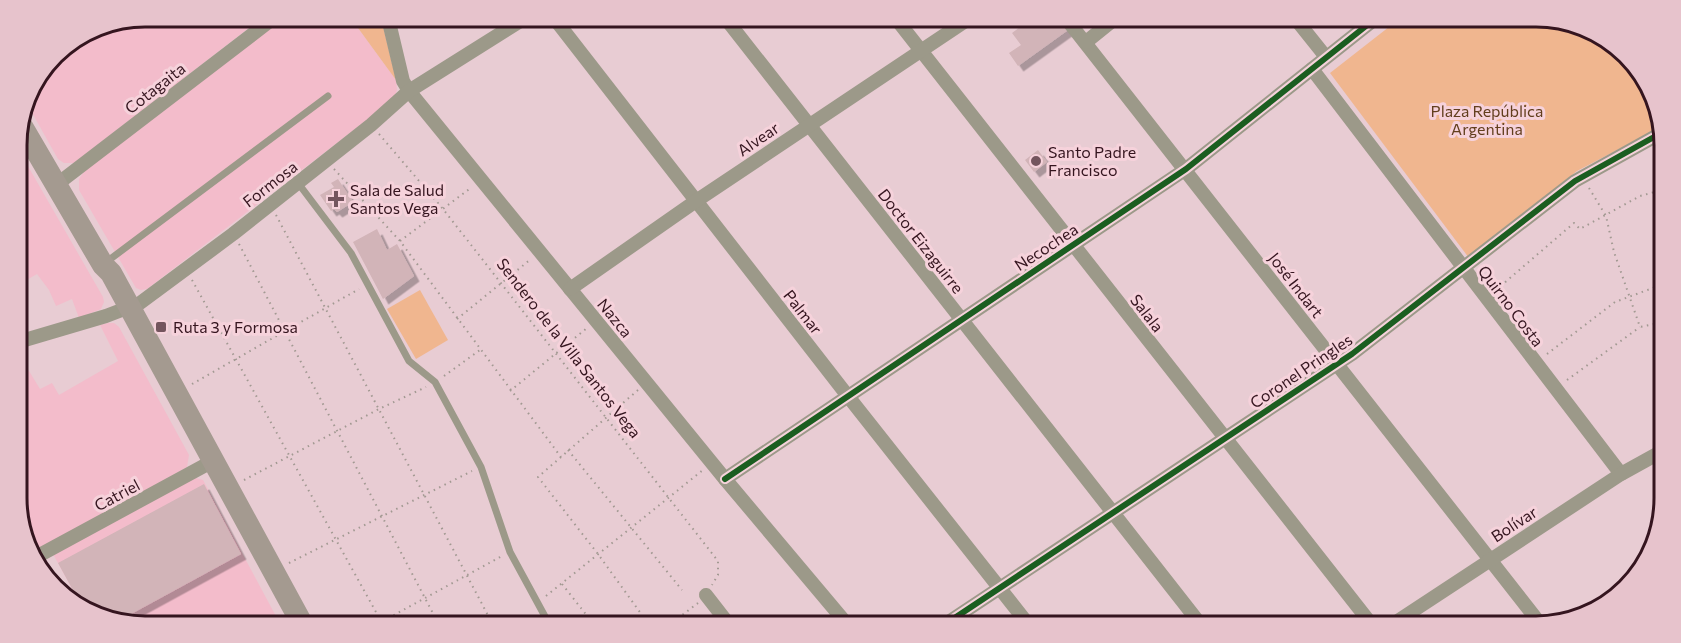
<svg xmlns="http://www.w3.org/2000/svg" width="1681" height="643" font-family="Commissioner,sans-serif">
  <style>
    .built { fill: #f3bccb }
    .green { fill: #f0b68f }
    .building { fill: #d2b4b8; filter: url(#shadow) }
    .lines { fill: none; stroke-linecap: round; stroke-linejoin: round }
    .path { stroke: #a29992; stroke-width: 2; stroke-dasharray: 1.5 4.5; stroke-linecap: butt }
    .service { stroke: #9c9989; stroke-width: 7 }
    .minor { stroke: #9c9989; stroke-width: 14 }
    .trunk { stroke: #a49a90; stroke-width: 22 }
    .cycleway-casing { stroke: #f6d2db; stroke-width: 10 }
    .cycleway { stroke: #1b5e20; stroke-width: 6 }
    .poi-dot { fill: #74555e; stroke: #f6d2db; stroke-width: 2 }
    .labels { text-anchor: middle; stroke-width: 6; stroke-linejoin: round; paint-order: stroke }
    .street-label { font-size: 16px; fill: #35151f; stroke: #f6d2db }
    .park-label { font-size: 16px; fill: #623e1d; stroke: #f6d2db }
    .poi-label { font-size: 16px; fill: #35151f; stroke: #f6d2db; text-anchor: start }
    .rim { fill: none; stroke: #35151f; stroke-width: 3 }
  </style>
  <defs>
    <filter id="shadow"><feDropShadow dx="5.5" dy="5.5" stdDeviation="0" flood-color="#0004"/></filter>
  </defs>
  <rect width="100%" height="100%" fill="#e8ccd3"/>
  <g class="built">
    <path d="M145,17H253L254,21L250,27L74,163H64L58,159L26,102L30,88L60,49L96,26Z"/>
    <path d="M283,17H350L396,80L397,90L394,99L147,289L141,290L136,288L79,190V179L85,170Z"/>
    <path d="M17,147L103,297L104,302L101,309L79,318L72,299L56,306L49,290L37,274L18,285Z"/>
    <path d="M108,323H114L119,327L189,455L187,467L34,554L19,523L18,353L40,389L52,383L59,395L118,361L100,325Z"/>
    <path d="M192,477L203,480L278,620H103L81,605L53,554Z"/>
  </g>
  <g class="green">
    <path d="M350,17L381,18L396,80Z"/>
    <path d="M1394,23H1578L1638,66L1663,126L1577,171L1469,258L1330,73Z"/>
    <path d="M420,290L448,340L416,359L387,309Z"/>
  </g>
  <g class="building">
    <path d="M1024,21H1061L1068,30L1018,66L1009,53L1021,45L1012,33L1025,23Z"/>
    <path d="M1038,150L1047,162L1034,172L1025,160Z"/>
    <path d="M338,179L353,202L337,212L334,209L331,211L320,195L334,187L331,183Z"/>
    <path d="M377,229L387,250L397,244L414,276L383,299L353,242Z"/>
    <path d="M204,484L241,554L120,620H103L81,605L58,563Z"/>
  </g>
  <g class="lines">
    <g class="path">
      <path d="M379,134L443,209L718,561V575L712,585"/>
      <path d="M334,169L400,241L561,457"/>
      <path d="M1589,188L1606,216L1614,252L1640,327L1654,324L1660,346"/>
      <path d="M276,215L491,621"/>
      <path d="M400,241L472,187"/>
      <path d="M239,244L437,621"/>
      <path d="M192,280L381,621"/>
      <path d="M1496,290L1574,223L1580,229L1640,196L1662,190"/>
      <path d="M457,319L531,259"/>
      <path d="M1547,354L1615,302L1661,285"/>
      <path d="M444,376L480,350"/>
      <path d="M1567,380L1640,327"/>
      <path d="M192,384L359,289"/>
      <path d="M638,390L538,477L598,554L647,622"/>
      <path d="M510,391L587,328"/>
      <path d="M568,450L682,590"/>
      <path d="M244,480L379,409L426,387"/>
      <path d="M289,563L472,471"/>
      <path d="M562,584L592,622"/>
      <path d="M546,596L703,470"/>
      <path d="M383,621L502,556"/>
      <path d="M673,622L698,603"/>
    </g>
    <g class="service">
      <path d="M298,183L351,253L409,361L435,382L481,467L510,552L548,622"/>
      <path d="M105,263L328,96"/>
    </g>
    <g class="minor">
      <path d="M388,18L403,81L409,91L725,479L846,623"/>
      <path d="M554,18L847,395L1028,624"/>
      <path d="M726,19L1201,625"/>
      <path d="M897,20L1372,625"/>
      <path d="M1068,21L1542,626"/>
      <path d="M1298,22L1326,57"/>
      <path d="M1086,42L1112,21"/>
      <path d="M1312,69L1621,474"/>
      <path d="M56,185L275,17"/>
      <path d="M570,289L696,201L967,20"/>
      <path d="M18,342L106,316L140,303L233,234L371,125L409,91L525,18"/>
      <path d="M725,479L1186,169L1371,22"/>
      <path d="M36,557L213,461"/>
      <path d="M706,595L727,622"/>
      <path d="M947,623L1352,354L1575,181L1663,132"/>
      <path d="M1390,626L1621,474L1659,453"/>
    </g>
    <path class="trunk" d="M20,123L103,265L111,273L300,620"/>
    <g class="cycleway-casing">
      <g id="cycleway">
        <path d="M725,479L1186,169L1371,22"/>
        <path d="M947,623L1352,354L1575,181L1663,132"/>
      </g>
    </g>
    <use href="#cycleway" class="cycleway"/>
  </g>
  <g class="poi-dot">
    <circle cx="1036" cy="161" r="6"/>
    <path d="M333 190h6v6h6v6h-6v6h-6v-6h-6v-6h6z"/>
    <rect x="155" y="321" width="12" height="12" rx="3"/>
  </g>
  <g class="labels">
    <g class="street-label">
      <text transform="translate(155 88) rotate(-38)" y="6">Cotagaita</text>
      <text transform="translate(758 139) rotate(-34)" y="6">Alvear</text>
      <text transform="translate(270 184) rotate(-38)" y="6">Formosa</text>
      <text transform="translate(921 241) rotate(52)" y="6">Doctor Eizaguirre</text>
      <text transform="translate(1046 247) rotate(-33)" y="6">Necochea</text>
      <text transform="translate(1296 285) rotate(52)" y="6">José Indart</text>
      <text transform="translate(1511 306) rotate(53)" y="6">Quirno Costa</text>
      <text transform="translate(803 312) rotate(52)" y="6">Palmar</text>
      <text transform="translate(1147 313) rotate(52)" y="6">Salala</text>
      <text transform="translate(615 318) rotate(51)" y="6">Nazca</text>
      <text transform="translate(569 348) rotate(52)" y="6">Sendero de la Villa Santos Vega</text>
      <text transform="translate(1301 371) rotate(-34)" y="6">Coronel Pringles</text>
      <text transform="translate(117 495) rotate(-28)" y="6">Catriel</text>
      <text transform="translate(1514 524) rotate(-33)" y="6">Bolívar</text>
    </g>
    <g class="park-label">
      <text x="1487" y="117">Plaza República<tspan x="1487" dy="18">Argentina</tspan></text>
    </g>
    <g class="poi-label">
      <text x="1048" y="158">Santo Padre<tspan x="1048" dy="18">Francisco</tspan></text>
      <text x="350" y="196">Sala de Salud<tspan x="350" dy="18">Santos Vega</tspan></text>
      <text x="173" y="333">Ruta 3 y Formosa</text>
    </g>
  </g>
  <path d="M0 0H1681V643H0ZM145 27H1536A118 118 0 0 1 1654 145V498A118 118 0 0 1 1536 616H145A118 118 0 0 1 27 498V145A118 118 0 0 1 145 27Z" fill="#e7c3cc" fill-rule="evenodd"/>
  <path class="rim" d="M145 27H1536A118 118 0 0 1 1654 145V498A118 118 0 0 1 1536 616H145A118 118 0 0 1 27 498V145A118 118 0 0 1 145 27Z"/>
</svg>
